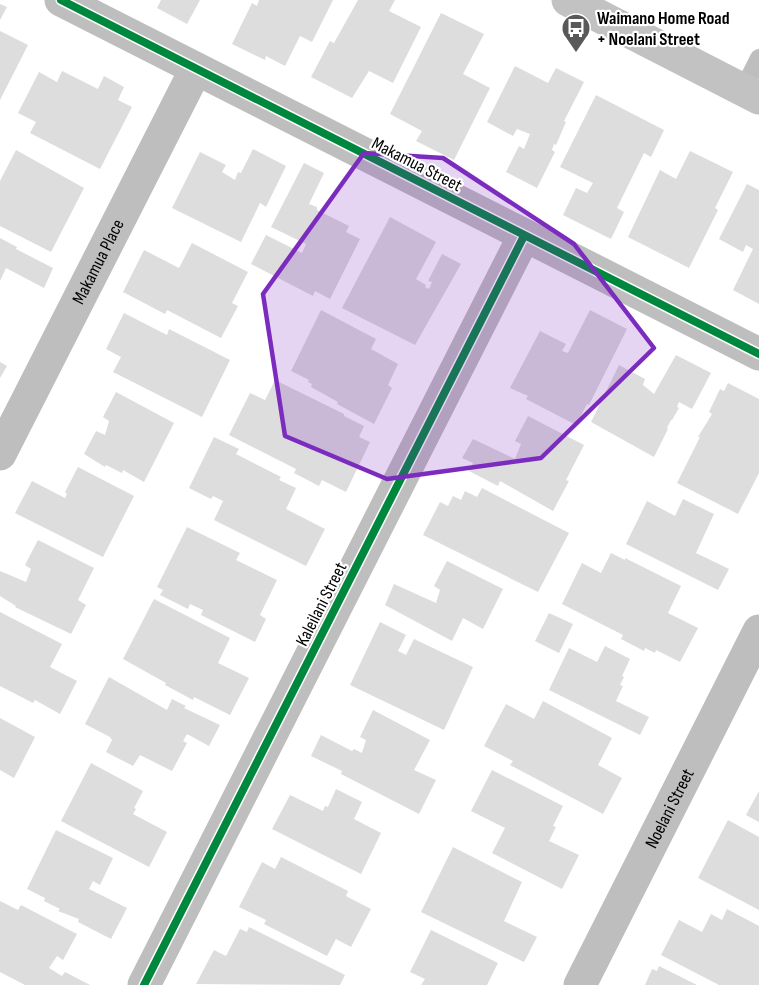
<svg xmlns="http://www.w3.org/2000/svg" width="759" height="985" font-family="'Sofia Sans Condensed',sans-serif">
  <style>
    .building { fill: #ddd }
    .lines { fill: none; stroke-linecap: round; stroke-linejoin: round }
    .service { stroke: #bebebe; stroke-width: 18 }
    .minor { stroke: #bebebe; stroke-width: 33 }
    .secondary { stroke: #c2c2c2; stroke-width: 33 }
    .cycleway-casing { stroke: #fff; stroke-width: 11 }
    .cycleway { stroke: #00873e; stroke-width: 8 }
    .marked { fill: #7b2cbf; fill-opacity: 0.2; stroke: #7b2cbf; stroke-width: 4.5; stroke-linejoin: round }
    .labels { text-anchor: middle; stroke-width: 4.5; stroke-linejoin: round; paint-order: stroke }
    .poi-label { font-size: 18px; font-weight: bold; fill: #000; stroke: #fff; text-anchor: start }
    .street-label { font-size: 18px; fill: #000; stroke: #fff }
  </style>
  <rect width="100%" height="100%" fill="#fff"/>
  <g class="building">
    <path d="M161,0H200L187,24L157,8Z"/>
    <path d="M259,0H333L312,42L300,36L285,66L266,56L265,60L232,44L252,3L257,6Z"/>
    <path d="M358,0H395L389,11L421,27L393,83L369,71L352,98L311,77L330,41L334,43Z"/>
    <path d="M0,4L7,7L0,20Z"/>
    <path d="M441,13L484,34L463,74L490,88L454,160L416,141L422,131L390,114Z"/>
    <path d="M0,31L28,45L0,100Z"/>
    <path d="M515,66L548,83L556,68L584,82L564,121L566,122L556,145L554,144L552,150L555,152L537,188L506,172L519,146L524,149L530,134L517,129L513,136L487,122Z"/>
    <path d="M62,71L98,89L104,76L124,87L118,100L132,107L100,169L30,133L36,122L18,113L39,72L57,82Z"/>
    <path d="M596,95L664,130L651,157L644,153L617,208L624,212L611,239L563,215L576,188L587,193L593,183L560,167Z"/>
    <path d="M253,149L286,166L266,207L260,203L241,242L172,208L200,152L226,165L222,172L235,180L238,172L241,173Z"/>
    <path d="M16,150L84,188L51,252L0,226V181Z"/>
    <path d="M690,151L733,172L715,208L718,210L689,268L628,237L660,170L676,179Z"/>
    <path d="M304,163L324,173L309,204L317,207V210L349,226L346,232L360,239L330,299L315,291L313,296L251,264L266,235L302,253L306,244L271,227Z"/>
    <path d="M747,184L759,190V304L733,290L753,249L746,245L743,252L719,239Z"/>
    <path d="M390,217L436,242L416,279L426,285L425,287L429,289L432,282L428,281L442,254L461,264L415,345L342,308Z"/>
    <path d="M0,238L17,247L16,249L53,268L44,288L6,268L0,281Z"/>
    <path d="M192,243L248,272L232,303L238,306L221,338L167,310L165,314L123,292L144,250L179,268Z"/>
    <path d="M321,310L376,339L371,349L398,364L388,385L392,388L374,424L337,404L338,402L311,387L312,384L308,382L309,380L291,371Z"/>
    <path d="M590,310L627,329L589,405L587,404L576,425L526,399L528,396L510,388L540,331L566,344L562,351L568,353Z"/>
    <path d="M124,313L167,335L169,329L230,360L202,417L113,372L121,357L106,349Z"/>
    <path d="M676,355L711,373L692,409L679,402L677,407L679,408L672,420H671L667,428L668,429L654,457L591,422L619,365L645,379L643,385L654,394Z"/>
    <path d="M0,362L7,366L0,378Z"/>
    <path d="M275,380L344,414V416L364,426L359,437L370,442L346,492L322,480L319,486L294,473L296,469L229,435L250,393L265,400Z"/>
    <path d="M728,383L759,399V473L738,514L677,483L700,437H698L712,414L709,412L720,389L724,391Z"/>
    <path d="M116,392L174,423L144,482L123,470L122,473L106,465L105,467L84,454L96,431L105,435L109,421L103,417Z"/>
    <path d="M528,416L584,445L566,480L569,481L553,511L500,481L498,486L469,471L473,463L462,458L473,439L515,459L521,444L515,441Z"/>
    <path d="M214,437L239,449L236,454L281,477L279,480L296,488L286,509L325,529L306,566L214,520L223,501L213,496L211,499L189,488Z"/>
    <path d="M78,467L134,496L103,557L15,513L32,481L65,498L67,494L65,492Z"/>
    <path d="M482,488L569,533L538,592L423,535L440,502L448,506L453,496L461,500L465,491L477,497Z"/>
    <path d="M683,499L714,514L696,553L729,569L718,590L626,544L647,501L675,516Z"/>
    <path d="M187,527L240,553L236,560L277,580L260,615L266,619L255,642L201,615L203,610L190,604L188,609L160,595L163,590L157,587Z"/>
    <path d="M38,540L94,568L78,600L86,605L71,634L15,607L16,606L0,596V571L26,582L31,569L25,565Z"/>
    <path d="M611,553L625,560V558L681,586L668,613L698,628L680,662L656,650L655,653L645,648L644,651L621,639L623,635L562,604L582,563L601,573Z"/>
    <path d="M447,561L503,589L483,629L463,618L452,641L385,605L394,584L436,603L440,590L434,586Z"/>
    <path d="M154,599L230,638L218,663L249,678L230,715L194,697L193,700L165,685L166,683L123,659Z"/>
    <path d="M0,612L62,644L50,667L77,681L60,714L35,700L33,703L0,686Z"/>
    <path d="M549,613L573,624L559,653L535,641Z"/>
    <path d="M380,622L406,635L398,651L406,655L414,639L473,667L444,730L350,685Z"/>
    <path d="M605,646L630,659L622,676L624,677L620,685L623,686L616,701L649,717L640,735L549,690L569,648L597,662Z"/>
    <path d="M109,677L167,710L172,699L186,706L184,708L220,725L209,746L187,734L183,741L187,743L172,771L140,755L133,766L106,752L112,740L110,737L85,724Z"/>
    <path d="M543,701L612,738L598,765L622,778L603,814L510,765L513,761L484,746L506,704L534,719Z"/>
    <path d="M373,710L430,740L414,770L436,780L419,814L341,774L342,771L311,756L321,735L352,751L354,749L362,753L366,740L360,737Z"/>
    <path d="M0,718L35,737L14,778L0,770Z"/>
    <path d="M91,763L143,791L134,808L136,809L133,814L167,832L149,867L61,821Z"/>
    <path d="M492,770L563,806L553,826L556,827L549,841L579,855L562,889L492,853L505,828L471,811Z"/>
    <path d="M336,789L362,802L354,819L381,833L361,874L272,829L290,795L323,811L325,806L328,807Z"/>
    <path d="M759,791V822L746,815Z"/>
    <path d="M728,820L759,837V910L698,878Z"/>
    <path d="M56,830L113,858L100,885L93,881L89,889L127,908L111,939L78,922L79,919L58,911L60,909L44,901L45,898L27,889Z"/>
    <path d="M453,847L522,882L504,921L537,937L524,962L421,912Z"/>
    <path d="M281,857L348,891L346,896L371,909L351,947L336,939L327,956L264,924L266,920L239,907L262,862L275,869Z"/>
    <path d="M0,901L18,910L21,905L77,934L63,960L57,956L49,968L62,976L65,972L90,985H25L0,972Z"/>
    <path d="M727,909L759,926V985H719L661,955L679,920L702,932L711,914L722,920Z"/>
    <path d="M249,927L345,975L340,985L196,984L214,950L226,956L240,929L247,932Z"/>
    <path d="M431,930L498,963L487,985H421L425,979L410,972Z"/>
    <path d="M659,966L697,985H645L652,969L657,971Z"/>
  </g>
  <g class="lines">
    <path class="service" d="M743,90L759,58"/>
    <g class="minor">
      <path d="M61,0L759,354"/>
      <path id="s1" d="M0,454L196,69"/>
      <path d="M144,985L524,236"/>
      <path id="s2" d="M580,985L759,631"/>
    </g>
    <path class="secondary" d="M568,0L759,98"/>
    <g class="cycleway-casing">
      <g id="cycleway">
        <path d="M61,0L759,354"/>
        <path d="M144,985L524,236"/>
      </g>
    </g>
    <use href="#cycleway" class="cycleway"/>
  </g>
  <path class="marked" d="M364,153L443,158L574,244L654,348L541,458L387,479L285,436L263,294Z"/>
  <defs>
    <g id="bus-pin" transform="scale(1.5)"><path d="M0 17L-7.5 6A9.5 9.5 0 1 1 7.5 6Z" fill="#595959" stroke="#fff"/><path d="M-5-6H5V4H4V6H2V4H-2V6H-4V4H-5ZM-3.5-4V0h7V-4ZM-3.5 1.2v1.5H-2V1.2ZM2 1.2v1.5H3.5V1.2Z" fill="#fff"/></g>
  </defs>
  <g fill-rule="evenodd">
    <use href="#bus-pin" x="576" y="28"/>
  </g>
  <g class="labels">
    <g class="poi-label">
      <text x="597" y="24">Waimano Home Road<tspan x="597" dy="21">+ Noelani Street</tspan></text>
    </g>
    <g class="street-label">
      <text transform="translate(417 164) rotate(27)" y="6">Makamua Street</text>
      <text dy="6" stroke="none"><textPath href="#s1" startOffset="216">Makamua Place</textPath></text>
      <text transform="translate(321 604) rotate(-63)" y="6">Kaleilani Street</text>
      <text dy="6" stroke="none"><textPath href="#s2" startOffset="198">Noelani Street</textPath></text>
    </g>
  </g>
</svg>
